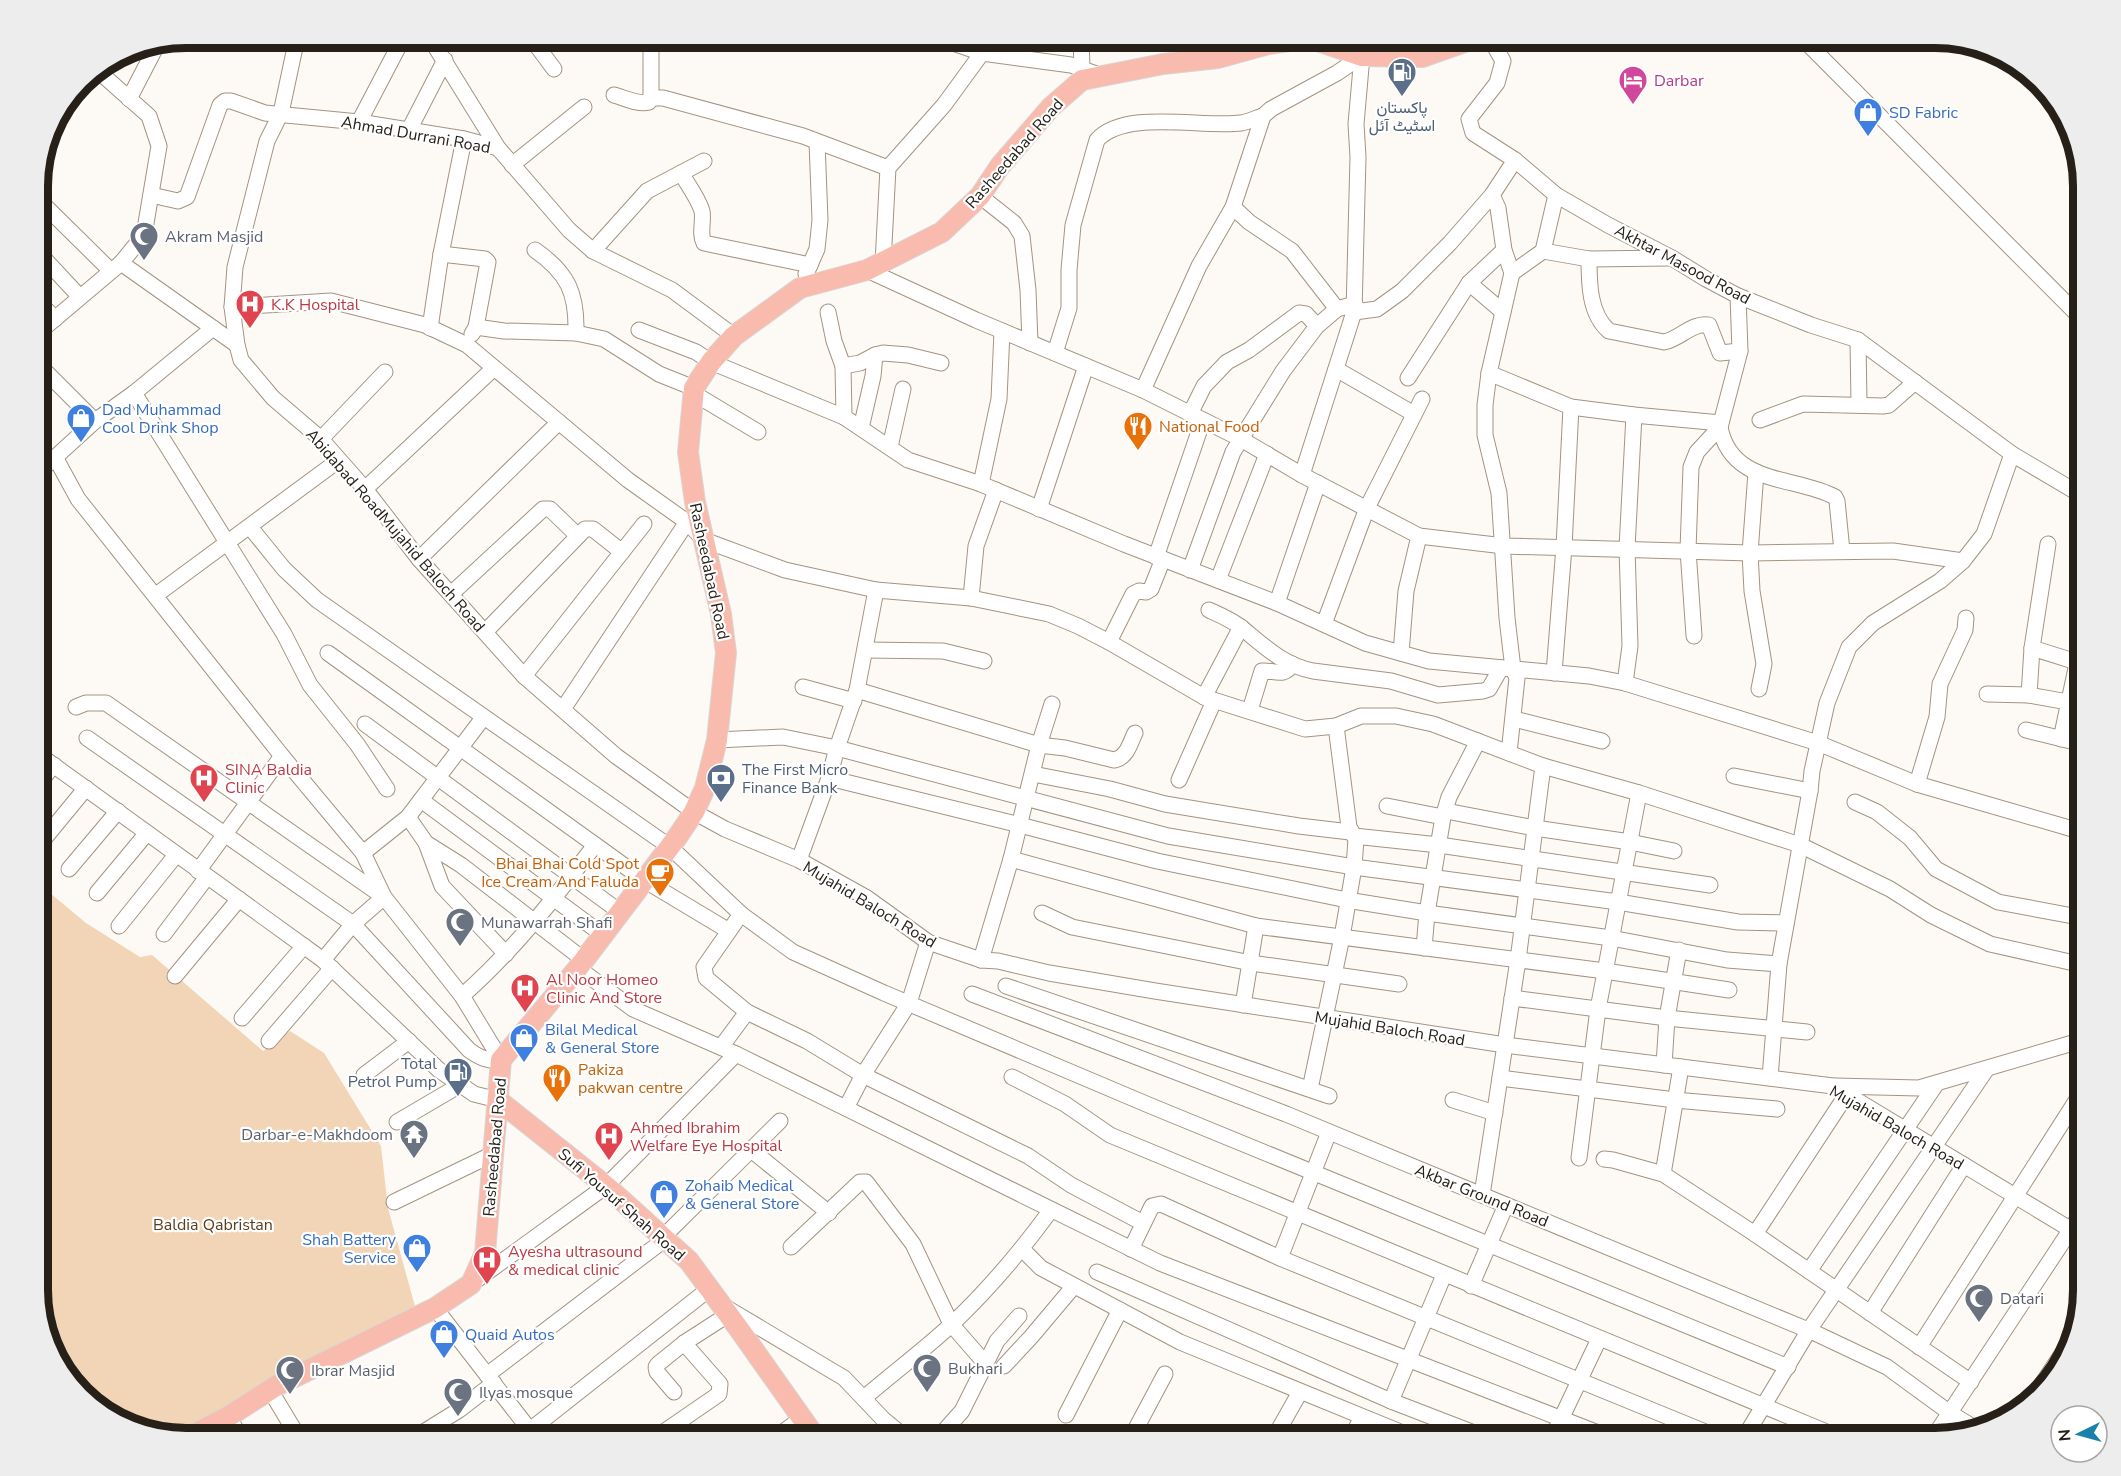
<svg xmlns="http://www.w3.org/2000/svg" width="2121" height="1476" font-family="'Nunito Sans',Vazirmatn,sans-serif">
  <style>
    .green { fill: #f1d5b6 }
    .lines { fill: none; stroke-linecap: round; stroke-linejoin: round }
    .minor-casing { stroke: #a49381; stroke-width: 17 }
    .major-casing { stroke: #d8d7d6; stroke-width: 22 }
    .minor { stroke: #fff; stroke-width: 15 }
    .major { stroke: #f8bbad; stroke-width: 20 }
    .labels { text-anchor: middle; stroke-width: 4.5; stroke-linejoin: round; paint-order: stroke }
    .hotel-label { font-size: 16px; fill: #b23c85; stroke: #fff; text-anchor: start }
    .service-label { font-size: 16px; fill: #4e5e75; stroke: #fff }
    .shop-label { font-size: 16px; fill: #366cbe; stroke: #fff; text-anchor: start }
    .street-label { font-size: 16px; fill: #262019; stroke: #fff }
    .worship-label { font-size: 16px; fill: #5b616d; stroke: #fff; text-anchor: start }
    .health-label { font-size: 16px; fill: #be3a42; stroke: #fff; text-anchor: start }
    .food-label { font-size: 16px; fill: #c56008; stroke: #fff; text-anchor: start }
    .park-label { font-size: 16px; fill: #5a3d1a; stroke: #fff }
    .rim { fill: none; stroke: #262019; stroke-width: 8 }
  </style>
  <rect width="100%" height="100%" fill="#fdfaf6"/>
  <path class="green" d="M38,883L86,923L140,957L152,955L263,1051L290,1031L324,1053L381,1146L388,1208L419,1321L187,1438L103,1413L57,1364L38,1299Z"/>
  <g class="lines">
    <g class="minor-casing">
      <g id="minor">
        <path d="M297,38L281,113L267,141L235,267L232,307L237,345L241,360L273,398L321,439L365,489L419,559L524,676L616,756L694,812L725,829L799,860L867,898L928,942L981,960L998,961L1049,973L1155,991L1505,1045L1833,1086L2083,1237"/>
        <path d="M430,38L498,148"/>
        <path d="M531,38L554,69"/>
        <path d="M938,38L982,53L1071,65L1102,76"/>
        <path d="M1081,38L1082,69"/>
        <path d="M1490,38L1503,61L1497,83L1469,119L1473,133L1515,160L1556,195L1608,225L1672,258L1706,279L1738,296L1811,325L1858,340L2012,454L2083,496"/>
        <path d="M1802,38L2083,320"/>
        <path d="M97,70L149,116L159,146L144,235L121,263L237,345"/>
        <path d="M614,95C625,98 638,105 649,102L651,98V38"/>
        <path d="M651,98H663L803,136L888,168"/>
        <path d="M129,99L158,43"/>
        <path d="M359,122L403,38"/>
        <path d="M409,130L445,60"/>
        <path d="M512,165L584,107"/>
        <path d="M681,173C688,185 698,198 702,211C704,221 699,234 704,243L810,265"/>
        <path d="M151,195L178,201L187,197L220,105L225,101H231L265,113L359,122L464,139L498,148L569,230L593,251L672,290L734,336"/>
        <path d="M1492,195L1498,208L1504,250L1512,273L1489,373L1485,405V435L1499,493L1507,618L1513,669L1517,678L1509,753"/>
        <path d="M980,196L1014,223L1022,236L1028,290L1030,343"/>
        <path d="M38,199L111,271"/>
        <path d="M1233,207L1249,222L1292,251L1337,309"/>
        <path d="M535,250C568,273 577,293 576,333"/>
        <path d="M593,251L647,191L704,161"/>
        <path d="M1543,251L1589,259L1669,258"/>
        <path d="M38,252L80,297"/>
        <path d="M441,254L485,259L488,262L476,327L472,334"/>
        <path d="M1589,259C1589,282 1589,314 1609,331L1664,342C1680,339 1692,322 1709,325L1720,353L1740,351"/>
        <path d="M883,263L888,168L944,105L982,53"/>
        <path d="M867,270L976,320L1143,390L1241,439L1302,475L1419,536L1504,546L1750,553L1893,551L1963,561"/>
        <path d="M1512,273L1543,251L1556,195"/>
        <path d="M806,274L817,249L820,220L817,142"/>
        <path d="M1469,283L1503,312"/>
        <path d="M1738,296L1740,351L1720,427C1731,486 1797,476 1835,497L1837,501L1842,551"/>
        <path d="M38,301L55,319"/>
        <path d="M232,307L331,301L425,325L467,345L628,480L687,522L704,540L785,570L876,590L971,598L1049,614L1078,626L1109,642L1204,697L1305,729L1336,726L1361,716H1396L1433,724L1543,766L1639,793L1800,845L1890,889L1931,915L1990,944L2083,965"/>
        <path d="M828,312L834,341L843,366L844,417"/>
        <path d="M1354,312L1377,309L1402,291L1450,243L1492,195L1515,160"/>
        <path d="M476,327L504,331L576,333L604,339L659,374L694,388"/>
        <path d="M430,328L441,254L464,139"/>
        <path d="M639,330L696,352L711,362L844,417L908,460L981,484L1124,544L1277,603L1365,643L1429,661L1589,676L1625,683L1818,743L1917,784L2083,832"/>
        <path d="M38,333L121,263"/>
        <path d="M1858,340L1859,404"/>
        <path d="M1055,353L1069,308V270L1073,225L1097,140C1125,109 1202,128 1241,123C1248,122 1256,118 1263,116"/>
        <path d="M38,364L95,421"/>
        <path d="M843,366L860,363L875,355L883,353L908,355L941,363"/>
        <path d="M1336,369L1414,414"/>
        <path d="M1489,373L1571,407L1634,415L1721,423"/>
        <path d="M1408,378L1469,283L1504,250"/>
        <path d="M1143,390L1199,266L1233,207L1263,116L1271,109L1337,73L1362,56"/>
        <path d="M134,393L284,634L310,685L357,744L387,789"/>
        <path d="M693,393L758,432"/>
        <path d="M1190,414L1204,386L1227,362L1249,350L1299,313L1306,314L1317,326"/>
        <path d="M1760,420L1803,404L1883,406L1889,405L1915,382"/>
        <path d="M861,428L873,376L875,355"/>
        <path d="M321,439L385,372"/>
        <path d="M890,447L903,389"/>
        <path d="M55,457L78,499L282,756L363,853L384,897L462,996L501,1060C487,1061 480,1058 469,1050L353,924L87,738"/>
        <path d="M1756,472L1750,553L1752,591L1764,664L1759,689"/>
        <path d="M38,473L95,421L134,393L213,328"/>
        <path d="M1302,475L1354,312L1358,157L1356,124L1362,56"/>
        <path d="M981,484L999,399L1002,331"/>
        <path d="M365,489L494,368"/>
        <path d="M1039,509L1086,366"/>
        <path d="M250,527L284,569L317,600L670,847L741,914L793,952L884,993L1151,1106L1788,1367"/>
        <path d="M1156,557L1203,420"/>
        <path d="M419,559L559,422"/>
        <path d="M1190,570L1233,452L1283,371L1317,326L1337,309L1355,304"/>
        <path d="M1218,580L1267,454"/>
        <path d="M451,594L543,509H550L578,536"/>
        <path d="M156,595L339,460"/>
        <path d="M971,598L976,546L996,490"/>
        <path d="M1277,603L1318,483"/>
        <path d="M1209,610C1220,615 1232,620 1242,628C1264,646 1283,665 1313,671L1391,681L1438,695L1483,691L1489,689L1501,668"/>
        <path d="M1324,624L1367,508L1422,399"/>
        <path d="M485,632L585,529H593L622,552"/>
        <path d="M1694,636L1688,550L1691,467L1697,452L1720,427"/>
        <path d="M1109,642L1133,594L1139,591L1146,592L1151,589L1163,559"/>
        <path d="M2032,648L2083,664"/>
        <path d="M865,650L943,651L984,661"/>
        <path d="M328,653L644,880L729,931"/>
        <path d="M1401,653L1406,591L1419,536"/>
        <path d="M1554,673L1564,547L1571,407"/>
        <path d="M524,676L644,524"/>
        <path d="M1625,683L1630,646L1627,548L1634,415"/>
        <path d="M803,687L854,701"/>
        <path d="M857,690L1039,745L1011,859L981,960"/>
        <path d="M1987,694L2029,695L2068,702"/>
        <path d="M2029,695L2032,648L2048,544"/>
        <path d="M1204,697L1241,627"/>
        <path d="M1052,704L1039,745L1065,748L1114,760C1127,758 1130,743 1135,733"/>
        <path d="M76,707L86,703H106L384,897L353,924L323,960"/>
        <path d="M563,709L687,522"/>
        <path d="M1250,710L1262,671C1274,670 1285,678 1292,664"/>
        <path d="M1514,719L1602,741"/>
        <path d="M365,724L620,912"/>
        <path d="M2026,730L2083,744"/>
        <path d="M2061,739L2083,635"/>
        <path d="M717,740L783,737L837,748L1168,836L1354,867L1618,902L1738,922L1786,923"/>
        <path d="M38,754L323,960L439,1070L474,1094L498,1100"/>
        <path d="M1033,774L1110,789L1165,804L1299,826L1350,832"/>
        <path d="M1734,776L1810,791"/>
        <path d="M829,778L1020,825L1157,861L1347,900L1427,913L1611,938L1727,960L1779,964"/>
        <path d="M1179,780L1214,701"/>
        <path d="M38,784L54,765"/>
        <path d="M1917,784L1937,717L1940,684L1965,630L1966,618"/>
        <path d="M421,800L603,935"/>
        <path d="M1855,802L1877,812L1910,838L1936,869L1998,902L2073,916L2083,924"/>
        <path d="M1387,806L1443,817"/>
        <path d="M1446,811L1535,828L1630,842L1674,851"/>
        <path d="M408,817L426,843L442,886L506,954"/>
        <path d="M1354,836L1439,845L1710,885"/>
        <path d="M426,843L461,865L584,960"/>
        <path d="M39,845L86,788"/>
        <path d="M363,853L408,817L483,718"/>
        <path d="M1011,859L1256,926L1605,971L1729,990"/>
        <path d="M799,860L829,778L837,748L857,690L876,590"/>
        <path d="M69,869L118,811"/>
        <path d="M198,871L282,756"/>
        <path d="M97,893L147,833"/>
        <path d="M1042,913L1072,927L1251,963L1399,984"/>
        <path d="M741,914L704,967L706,978L747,1012L807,1041L863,1075L1028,1156L1071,1185L1143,1223"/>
        <path d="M119,926L176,855"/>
        <path d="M164,934L207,877"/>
        <path d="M1424,948L1427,913L1443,817L1449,797L1478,741"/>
        <path d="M578,968L633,1009L736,1054L1160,1263L1611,1438"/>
        <path d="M175,976L239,899"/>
        <path d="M1006,986L1329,1096"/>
        <path d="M972,994L1286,1114L1813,1332L1887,1367L1950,1413L1976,1429"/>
        <path d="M462,996C513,951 554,899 595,845"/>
        <path d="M1512,998L1667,1018L1807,1032"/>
        <path d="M1243,1005L1256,926"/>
        <path d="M242,1018L304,946"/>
        <path d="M269,1041L332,968"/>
        <path d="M721,1047L747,1012"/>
        <path d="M1664,1065L1667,1018L1679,950"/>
        <path d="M364,1075L409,1041"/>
        <path d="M1012,1077L1065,1104L1110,1135L1841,1438"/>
        <path d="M1500,1078L1675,1100L1777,1109"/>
        <path d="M1770,1078L1779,964L1810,791L1812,771L1827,703L1849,647L1873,623L1940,581L1963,561L1984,534L2012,454"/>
        <path d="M1835,1086L1919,1088L2083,1040"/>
        <path d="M1310,1089L1342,937L1354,867L1356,839L1349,827L1336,726"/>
        <path d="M1453,1100L1495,1113"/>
        <path d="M846,1108L863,1075L909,1003L928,942"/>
        <path d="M397,1122L460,1085"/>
        <path d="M750,1149L829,1213"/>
        <path d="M1579,1158L1598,1009L1639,793"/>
        <path d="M1604,1159L1613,1160L1663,1174L1755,1234L1971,1382"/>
        <path d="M1663,1174L1681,1067"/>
        <path d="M1482,1195L1518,960L1543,766"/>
        <path d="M394,1202L493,1154"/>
        <path d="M1755,1234L1847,1094"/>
        <path d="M662,1238L780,1121"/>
        <path d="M791,1247L860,1182H866L913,1244L951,1324L985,1363"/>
        <path d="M1022,1249L1041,1268L1180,1342L1415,1438"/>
        <path d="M1131,1249L1152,1206L1161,1204L1280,1258L1720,1438"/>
        <path d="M1280,1258L1329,1132"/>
        <path d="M1809,1271L1937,1083"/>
        <path d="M1097,1272L1391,1401L1487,1438"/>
        <path d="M471,1284L606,1186L736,1054"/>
        <path d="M1471,1286L1506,1205"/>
        <path d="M725,1307L844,1378L883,1419L906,1438"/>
        <path d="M435,1308L536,1438"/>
        <path d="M1870,1313L1964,1165"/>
        <path d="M1919,1347L2083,1090"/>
        <path d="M1004,1366L1031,1337L1074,1286"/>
        <path d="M487,1375L664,1240"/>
        <path d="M270,1390L299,1438"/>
        <path d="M674,1392L657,1372L656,1367L658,1364L684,1343L729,1314"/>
        <path d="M2036,1393L2066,1348"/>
        <path d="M864,1398C893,1373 924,1350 952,1324C989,1289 1021,1251 1051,1210"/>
        <path d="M1391,1401L1444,1275"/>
        <path d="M1066,1415L1120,1310"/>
        <path d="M229,1416L240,1438"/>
        <path d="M414,1438L459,1410L494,1383"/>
        <path d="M520,1438L709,1289"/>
        <path d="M655,1438L719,1394L720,1384L684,1343"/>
        <path d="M775,1438L802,1418"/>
        <path d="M938,1438L962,1411L997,1341L1019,1316"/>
        <path d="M1091,1438L1095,1435L1109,1438"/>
        <path d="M1131,1438L1165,1374"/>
        <path d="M1274,1438L1300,1392"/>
        <path d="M1351,1438L1362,1417"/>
        <path d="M1552,1438L1599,1339"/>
        <path d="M1744,1438L1809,1330L1986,1070"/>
        <path d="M1933,1438L2083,1211"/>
      </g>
    </g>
    <g class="major-casing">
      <g id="major">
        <path d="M498,1100L606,1186L689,1261L739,1329L816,1438"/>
        <path d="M187,1438L229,1416L276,1386L435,1308L471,1284L485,1253L501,1060L578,968L678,836L694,812L705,788L717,740L726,653L721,614L695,502L688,452L694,388L711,362L734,336L800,288L867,270L942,232L980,196L1000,166L1051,107L1082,80L1163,64L1218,58L1269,44L1309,38L1362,56L1422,57L1476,38"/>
      </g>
    </g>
    <use href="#minor" class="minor"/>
    <use href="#major" class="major"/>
  </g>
  <defs>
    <g id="fuel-pin" transform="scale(1.5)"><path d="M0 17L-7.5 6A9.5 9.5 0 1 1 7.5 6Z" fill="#5c6f8a" stroke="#fff"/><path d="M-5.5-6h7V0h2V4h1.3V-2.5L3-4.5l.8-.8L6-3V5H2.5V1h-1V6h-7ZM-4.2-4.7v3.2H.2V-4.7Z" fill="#fff"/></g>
    <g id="hotel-pin" transform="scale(1.5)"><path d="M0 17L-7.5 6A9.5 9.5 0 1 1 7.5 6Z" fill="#d1479c" stroke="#fff"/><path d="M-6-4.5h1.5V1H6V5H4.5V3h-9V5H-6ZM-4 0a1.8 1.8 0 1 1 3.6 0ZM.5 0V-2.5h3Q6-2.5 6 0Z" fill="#fff"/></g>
    <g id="shop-pin" transform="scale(1.5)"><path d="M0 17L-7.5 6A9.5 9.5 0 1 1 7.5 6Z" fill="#3f7fe0" stroke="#fff"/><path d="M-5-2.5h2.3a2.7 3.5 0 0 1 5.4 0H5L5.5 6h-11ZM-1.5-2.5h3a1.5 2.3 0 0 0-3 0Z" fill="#fff"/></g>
    <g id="mosque-pin" transform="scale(1.5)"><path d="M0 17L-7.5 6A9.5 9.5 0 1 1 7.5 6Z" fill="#6b7280" stroke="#fff"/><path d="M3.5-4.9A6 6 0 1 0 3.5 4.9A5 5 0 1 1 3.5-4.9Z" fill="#fff"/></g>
    <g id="hospital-pin" transform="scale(1.5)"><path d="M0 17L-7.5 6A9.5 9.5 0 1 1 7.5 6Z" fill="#e0444e" stroke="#fff"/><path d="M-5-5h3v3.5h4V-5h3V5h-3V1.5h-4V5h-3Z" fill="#fff"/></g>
    <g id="restaurant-pin" transform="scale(1.5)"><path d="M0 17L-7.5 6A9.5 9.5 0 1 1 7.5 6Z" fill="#e8710a" stroke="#fff"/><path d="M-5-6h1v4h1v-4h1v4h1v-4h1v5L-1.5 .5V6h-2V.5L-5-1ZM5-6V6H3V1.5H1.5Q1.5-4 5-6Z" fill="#fff"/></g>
    <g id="bank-pin" transform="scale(1.5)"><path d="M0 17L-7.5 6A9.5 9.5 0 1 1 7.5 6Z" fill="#5c6f8a" stroke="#fff"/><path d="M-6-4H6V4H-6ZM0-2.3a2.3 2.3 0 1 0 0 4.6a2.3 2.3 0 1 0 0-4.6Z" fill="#fff"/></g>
    <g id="cafe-pin" transform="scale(1.5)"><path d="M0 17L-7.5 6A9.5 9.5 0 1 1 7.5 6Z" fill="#e8710a" stroke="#fff"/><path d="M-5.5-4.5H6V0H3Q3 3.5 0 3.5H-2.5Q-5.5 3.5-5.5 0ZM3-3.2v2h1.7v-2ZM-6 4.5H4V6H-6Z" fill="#fff"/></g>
    <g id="temple-pin" transform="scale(1.5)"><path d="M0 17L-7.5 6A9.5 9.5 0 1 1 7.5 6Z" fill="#6b7280" stroke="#fff"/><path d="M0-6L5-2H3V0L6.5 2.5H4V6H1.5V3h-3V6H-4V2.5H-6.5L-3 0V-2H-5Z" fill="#fff"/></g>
  </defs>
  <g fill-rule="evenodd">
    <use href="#fuel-pin" x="1402" y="72"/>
    <use href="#hotel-pin" x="1633" y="80"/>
    <use href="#shop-pin" x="1868" y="112"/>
    <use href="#mosque-pin" x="144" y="236"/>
    <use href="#hospital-pin" x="250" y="304"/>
    <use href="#shop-pin" x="81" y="418"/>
    <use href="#restaurant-pin" x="1138" y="426"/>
    <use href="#hospital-pin" x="204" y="778"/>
    <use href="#bank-pin" x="721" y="778"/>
    <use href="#cafe-pin" x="660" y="872"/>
    <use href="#mosque-pin" x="460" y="922"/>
    <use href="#hospital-pin" x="525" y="988"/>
    <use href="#shop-pin" x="524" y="1038"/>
    <use href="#fuel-pin" x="458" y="1072"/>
    <use href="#restaurant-pin" x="557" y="1078"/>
    <use href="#temple-pin" x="414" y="1134"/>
    <use href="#hospital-pin" x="609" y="1136"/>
    <use href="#shop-pin" x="664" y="1194"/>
    <use href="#shop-pin" x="417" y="1248"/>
    <use href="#hospital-pin" x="487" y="1260"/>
    <use href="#mosque-pin" x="1979" y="1298"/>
    <use href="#shop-pin" x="444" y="1334"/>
    <use href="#mosque-pin" x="927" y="1368"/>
    <use href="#mosque-pin" x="290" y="1370"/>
    <use href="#mosque-pin" x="458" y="1392"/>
  </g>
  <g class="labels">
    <g class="hotel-label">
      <text x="1654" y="86">Darbar</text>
    </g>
    <g class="service-label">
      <text x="1402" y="113">پاکستان<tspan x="1402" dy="18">اسٹیٹ آئل</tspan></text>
      <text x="742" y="775" text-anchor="start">The First Micro<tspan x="742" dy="18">Finance Bank</tspan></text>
      <text x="437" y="1069" text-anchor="end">Total<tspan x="437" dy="18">Petrol Pump</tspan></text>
    </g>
    <g class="shop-label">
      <text x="1889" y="118">SD Fabric</text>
      <text x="102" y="415">Dad Muhammad<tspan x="102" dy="18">Cool Drink Shop</tspan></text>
      <text x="545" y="1035">Bilal Medical<tspan x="545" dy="18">&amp; General Store</tspan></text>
      <text x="685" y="1191">Zohaib Medical<tspan x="685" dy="18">&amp; General Store</tspan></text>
      <text x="396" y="1245" text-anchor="end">Shah Battery<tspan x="396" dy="18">Service</tspan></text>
      <text x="465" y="1340">Quaid Autos</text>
    </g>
    <g class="street-label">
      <text transform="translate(416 134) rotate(10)" y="6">Ahmad Durrani Road</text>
      <text transform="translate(1014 153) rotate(-49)" y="6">Rasheedabad Road</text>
      <text transform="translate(1683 264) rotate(28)" y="6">Akhtar Masood Road</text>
      <text transform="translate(396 530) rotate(49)" y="6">Abidabad RoadMujahid Baloch Road</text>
      <text transform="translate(710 571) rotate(78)" y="6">Rasheedabad Road</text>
      <text transform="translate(870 904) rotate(31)" y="6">Mujahid Baloch Road</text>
      <text transform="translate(1390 1028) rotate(9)" y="6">Mujahid Baloch Road</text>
      <text transform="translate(1897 1127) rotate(30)" y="6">Mujahid Baloch Road</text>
      <text transform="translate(494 1147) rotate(-85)" y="6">Rasheedabad Road</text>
      <text transform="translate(1482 1195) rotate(22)" y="6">Akbar Ground Road</text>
      <text transform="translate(622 1204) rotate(41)" y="6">Sufi Yousuf Shah Road</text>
    </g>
    <g class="worship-label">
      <text x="165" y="242">Akram Masjid</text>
      <text x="481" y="928">Munawarrah Shafi</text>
      <text x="393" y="1140" text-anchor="end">Darbar-e-Makhdoom</text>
      <text x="2000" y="1304">Datari</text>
      <text x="948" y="1374">Bukhari</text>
      <text x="311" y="1376">Ibrar Masjid</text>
      <text x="479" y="1398">Ilyas mosque</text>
    </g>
    <g class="health-label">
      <text x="271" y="310">K.K Hospital</text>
      <text x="225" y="775">SINA Baldia<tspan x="225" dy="18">Clinic</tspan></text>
      <text x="546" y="985">Al Noor Homeo<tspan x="546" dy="18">Clinic And Store</tspan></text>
      <text x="630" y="1133">Ahmed Ibrahim<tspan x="630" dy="18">Welfare Eye Hospital</tspan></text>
      <text x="508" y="1257">Ayesha ultrasound<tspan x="508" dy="18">&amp; medical clinic</tspan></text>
    </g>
    <g class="food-label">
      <text x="1159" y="432">National Food</text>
      <text x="639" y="869" text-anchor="end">Bhai Bhai Cold Spot<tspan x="639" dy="18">Ice Cream And Faluda</tspan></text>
      <text x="578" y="1075">Pakiza<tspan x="578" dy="18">pakwan centre</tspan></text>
    </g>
    <g class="park-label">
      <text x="213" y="1230">Baldia Qabristan</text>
    </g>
  </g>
  <path d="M0 0H2121V1476H0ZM186 48H1935A138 138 0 0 1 2073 186V1290A138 138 0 0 1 1935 1428H186A138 138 0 0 1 48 1290V186A138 138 0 0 1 186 48Z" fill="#eeeded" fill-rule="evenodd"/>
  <path class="rim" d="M186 48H1935A138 138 0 0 1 2073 186V1290A138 138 0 0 1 1935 1428H186A138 138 0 0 1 48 1290V186A138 138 0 0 1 186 48Z"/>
  <g transform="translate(2079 1434) rotate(265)"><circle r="28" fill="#ffffff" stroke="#a8a6a3" stroke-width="1.5"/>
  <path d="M0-4.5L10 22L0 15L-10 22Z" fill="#1a81ab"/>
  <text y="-9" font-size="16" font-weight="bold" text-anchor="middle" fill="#262019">N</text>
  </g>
</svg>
